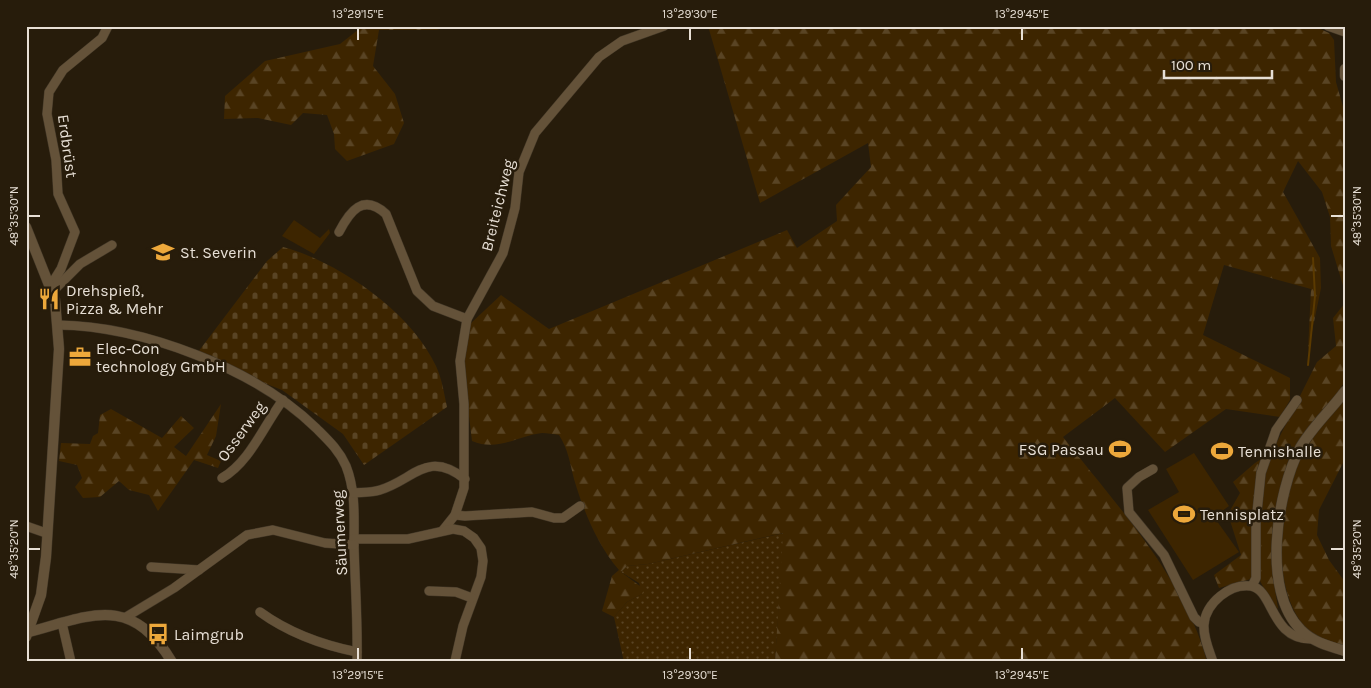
<svg xmlns="http://www.w3.org/2000/svg" width="1371" height="688" font-family="Karla,sans-serif">
  <style>
    .grass { fill: url(#grass-dots) }
    .forest { fill: url(#forest-firs) }
    .cemetery { fill: url(#cemetery-stones) }
    .park { fill: #3d2500 }
    .lines { fill: none; stroke-linecap: round; stroke-linejoin: round }
    .stream { stroke: #5b3a00; stroke-width: 2 }
    .minor-casing { stroke: #423727; stroke-width: 10 }
    .tertiary-casing { stroke: #423727; stroke-width: 11 }
    .minor { stroke: #645239; stroke-width: 9 }
    .tertiary { stroke: #645239; stroke-width: 10 }
    .ticks { fill: none; stroke: #e7dfd5; stroke-width: 2 }
    .labels { text-anchor: middle; stroke-width: 5; stroke-linejoin: round; paint-order: stroke }
    .street-label { font-size: 16px; fill: #e7dfd5; stroke: #271c0b }
    .poi-label { font-size: 16px; fill: #e7dfd5; stroke: #271c0b; text-anchor: start }
    .neatline { fill: none; stroke: #e7dfd5; stroke-width: 2 }
    .ticks-label { font-size: 12px; text-anchor: middle; fill: #e7dfd5 }
  </style>
  <defs>
    <pattern id="grass-dots" width="8" height="8" patternUnits="userSpaceOnUse" patternTransform="scale(1.25)"><rect width="8" height="8" fill="#3d2500"/><path d="M2 2h.1M6 6h.1" fill="none" stroke="#594424" stroke-width="1.8" stroke-linecap="round"/></pattern>
    <pattern id="forest-firs" width="22" height="20" patternUnits="userSpaceOnUse" patternTransform="scale(1.25)"><rect width="22" height="20" fill="#3d2500"/><path d="M5 1l3.5 6h-7zM16 11l3.5 6h-7z" fill="#594424"/></pattern>
    <pattern id="cemetery-stones" width="16" height="16" patternUnits="userSpaceOnUse" patternTransform="scale(1.25)"><rect width="16" height="16" fill="#3d2500"/><path d="M2 7V4a2 2 0 0 1 4 0v3zM10 15v-3a2 2 0 0 1 4 0v3z" fill="#594424"/></pattern>
  </defs>
  <rect width="100%" height="100%" fill="#271c0b"/>
  <path class="grass" d="M784,533L775,662H624L614,617L627,602L642,594L639,583L621,572L627,566L648,564Z"/>
  <g class="forest">
    <path d="M363,26H448L437,30H379L373,66L395,94L404,123L394,144L347,161L335,149L334,134L327,115L303,113L291,125L258,118L224,119L225,96L265,61L340,44Z"/>
    <path d="M708,26H1314L1329,33L1334,40L1336,82L1345,114V292L1331,246L1330,217L1322,192L1298,161L1283,192L1320,258L1321,288L1308,351L1311,289L1224,265L1203,335L1290,378V400L1280,417L1226,409L1165,452L1115,398L1063,437C1114,502 1187,581 1207,662H775L783,533L648,564L627,566L621,572L644,589L642,594L627,602L614,617L602,611L612,576L619,570C598,546 583,510 574,479C570,463 568,449 559,435C554,434 547,433 542,433C517,436 498,452 472,441L463,366L470,324L501,295L549,329L787,230L797,248L837,221L836,205L871,167L868,143L760,203Z"/>
    <path d="M1345,303C1345,315 1348,375 1344,382C1339,395 1317,414 1309,427C1271,482 1267,545 1278,609L1270,600L1258,577L1219,588L1214,575L1241,555L1228,514L1240,493L1233,482L1255,463L1272,452L1317,362L1336,346L1333,318Z"/>
    <path d="M1345,399V459L1319,510L1317,535L1329,560L1345,582V646C1331,642 1314,637 1304,626C1270,584 1278,502 1300,457C1310,435 1330,418 1345,399Z"/>
    <path d="M221,404L216,436L207,455L221,461L218,468L194,460L158,511L149,495L129,490L119,481L100,497L83,498L75,487L82,478L77,465L59,461L61,443L90,444L93,436L98,433L100,415L111,409L162,438L181,416L194,428L174,447L186,456Z"/>
  </g>
  <path class="cemetery" d="M283,247C339,262 411,312 436,366C442,379 444,393 447,407L364,465L343,434L282,390L195,356L267,261Z"/>
  <g class="park">
    <path d="M294,220L320,238L329,229L330,233L314,254L282,236Z"/>
    <path d="M1194,453L1229,506L1214,517L1239,552L1193,580L1148,510L1179,492L1166,469Z"/>
  </g>
  <g class="lines">
    <path class="stream" d="M1308,365L1315,296L1313,258"/>
    <g class="minor-casing">
      <g id="minor">
        <path d="M1328,26L1345,32"/>
        <path d="M339,232C350,211 363,193 386,214L417,291L433,306L467,319"/>
        <path d="M51,285L61,269L75,232L58,194L56,160L47,114L49,92L63,70L102,38L108,26"/>
        <path d="M52,292L80,264L112,245"/>
        <path d="M58,325C142,326 256,369 316,428C328,440 339,450 346,466C356,491 354,519 354,545C355,584 358,622 357,662"/>
        <path d="M1153,469L1139,477L1127,488L1129,512L1164,555L1194,617L1199,622L1204,623"/>
        <path d="M222,478C250,462 264,425 283,400"/>
        <path d="M352,493C361,492 371,493 380,490C414,480 427,449 465,479"/>
        <path d="M455,515L465,516L532,512L554,518H563L580,506"/>
        <path d="M26,526L46,533"/>
        <path d="M443,530L455,515L464,488V404L460,361L467,319L503,253L515,208L519,172L535,133L599,57L622,41L664,26"/>
        <path d="M354,539H408L453,529L464,531L474,538L481,548L483,561L481,577L463,626L455,661"/>
        <path d="M151,567L199,570"/>
        <path d="M1252,586L1256,578V522L1261,473L1276,430L1297,400"/>
        <path d="M429,591L456,592L472,598"/>
        <path d="M260,612C289,633 322,645 357,652"/>
        <path d="M126,617L174,588L247,535L273,530L325,543L354,545"/>
        <path d="M62,623L71,662"/>
        <path d="M1213,662C1209,650 1203,637 1204,624C1206,603 1230,583 1251,586C1274,590 1270,639 1311,639"/>
      </g>
    </g>
    <g class="tertiary-casing">
      <g id="tertiary">
        <path d="M1345,69V76"/>
        <path d="M26,227L55,300L59,349L46,557L41,595L26,637"/>
        <path d="M1345,391C1331,410 1312,427 1300,448C1277,492 1261,591 1301,630C1313,642 1328,646 1345,651"/>
        <path d="M29,632C92,615 131,594 172,662"/>
      </g>
    </g>
    <use href="#minor" class="minor"/>
    <use href="#tertiary" class="tertiary"/>
  </g>
  <path class="ticks" d="M358,28V40M690,28V40M1022,28V40M28,216H40M1331,216H1344M28,549H40M1331,549H1344M358,648V660M690,648V660M1022,648V660"/>
  <defs>
    <g id="school-bare" transform="scale(1.725)"><path d="M0-5L7-2L0 1L-7-2ZM-4 1L0 2.5L4 1V4Q0 6-4 4Z" fill="#eda83b" stroke="#271c0b" stroke-width="2.5" paint-order="stroke"/></g>
    <g id="restaurant-bare" transform="scale(1.725)"><path d="M-5-6h1v4h1v-4h1v4h1v-4h1v5L-1.5 .5V6h-2V.5L-5-1ZM5-6V6H3V1.5H1.5Q1.5-4 5-6Z" fill="#eda83b" stroke="#271c0b" stroke-width="2.5" paint-order="stroke"/></g>
    <g id="office-bare" transform="scale(1.725)"><path d="M-6-3h4V-5.5h4V-3h4V5H-6ZM-1-4.5V-3h2v-1.5ZM-6 0V1H6V0Z" fill="#eda83b" stroke="#271c0b" stroke-width="2.5" paint-order="stroke"/></g>
    <g id="stadium-bare" transform="scale(1.725)"><path d="M0-5a6.5 5 0 1 0 0 10a6.5 5 0 1 0 0-10ZM-3.5-1.8h7v3.6h-7Z" fill="#eda83b" stroke="#271c0b" stroke-width="2.5" paint-order="stroke"/></g>
    <g id="bus-bare" transform="scale(1.725)"><path d="M-5-6H5V4H4V6H2V4H-2V6H-4V4H-5ZM-3.5-4V0h7V-4ZM-3.5 1.2v1.5H-2V1.2ZM2 1.2v1.5H3.5V1.2Z" fill="#eda83b" stroke="#271c0b" stroke-width="2.5" paint-order="stroke"/></g>
  </defs>
  <g fill-rule="evenodd">
    <use href="#school-bare" x="163" y="252"/>
    <use href="#restaurant-bare" x="49" y="299"/>
    <use href="#office-bare" x="80" y="357"/>
    <use href="#stadium-bare" x="1120" y="449"/>
    <use href="#stadium-bare" x="1222" y="451"/>
    <use href="#stadium-bare" x="1184" y="514"/>
    <use href="#bus-bare" x="158" y="634"/>
  </g>
  <g class="labels">
    <g class="street-label">
      <text transform="translate(68 146) rotate(82)" y="6">Erdbrüst</text>
      <text transform="translate(497 205) rotate(-76)" y="6">Breiteichweg</text>
      <text transform="translate(241 431) rotate(-54)" y="6">Osserweg</text>
      <text transform="translate(339 533) rotate(-93)" y="6">Säumerweg</text>
    </g>
    <g class="poi-label">
      <text x="180" y="258">St. Severin</text>
      <text x="66" y="296">Drehspieß,<tspan x="66" dy="18">Pizza &amp; Mehr</tspan></text>
      <text x="96" y="354">Elec-Con<tspan x="96" dy="18">technology GmbH</tspan></text>
      <text x="1104" y="455" text-anchor="end">FSG Passau</text>
      <text x="1238" y="457">Tennishalle</text>
      <text x="1200" y="520">Tennisplatz</text>
      <text x="174" y="640">Laimgrub</text>
    </g>
  </g>
  <rect width="1371" height="688" fill="none" stroke="#271c0b" stroke-width="55"/>
  <path d="M1164 70v8h108v-8" fill="none" stroke="#e7dfd5" stroke-width="2.5"/>
  <text x="1171" y="70" font-size="15" fill="#e7dfd5" stroke="#271c0b" stroke-width="4" paint-order="stroke">100 m</text>
  <rect x="28" y="28" width="1316" height="632" class="neatline"/>
  <g class="ticks-label">
    <text x="358" y="18">13°29'15"E</text>
    <text x="690" y="18">13°29'30"E</text>
    <text x="1022" y="18">13°29'45"E</text>
    <text transform="translate(14 216) rotate(-90)" y="4">48°35'30"N</text>
    <text transform="translate(1357 216) rotate(-90)" y="4">48°35'30"N</text>
    <text transform="translate(14 549) rotate(-90)" y="4">48°35'20"N</text>
    <text transform="translate(1357 549) rotate(-90)" y="4">48°35'20"N</text>
    <text x="358" y="679">13°29'15"E</text>
    <text x="690" y="679">13°29'30"E</text>
    <text x="1022" y="679">13°29'45"E</text>
  </g>
</svg>
